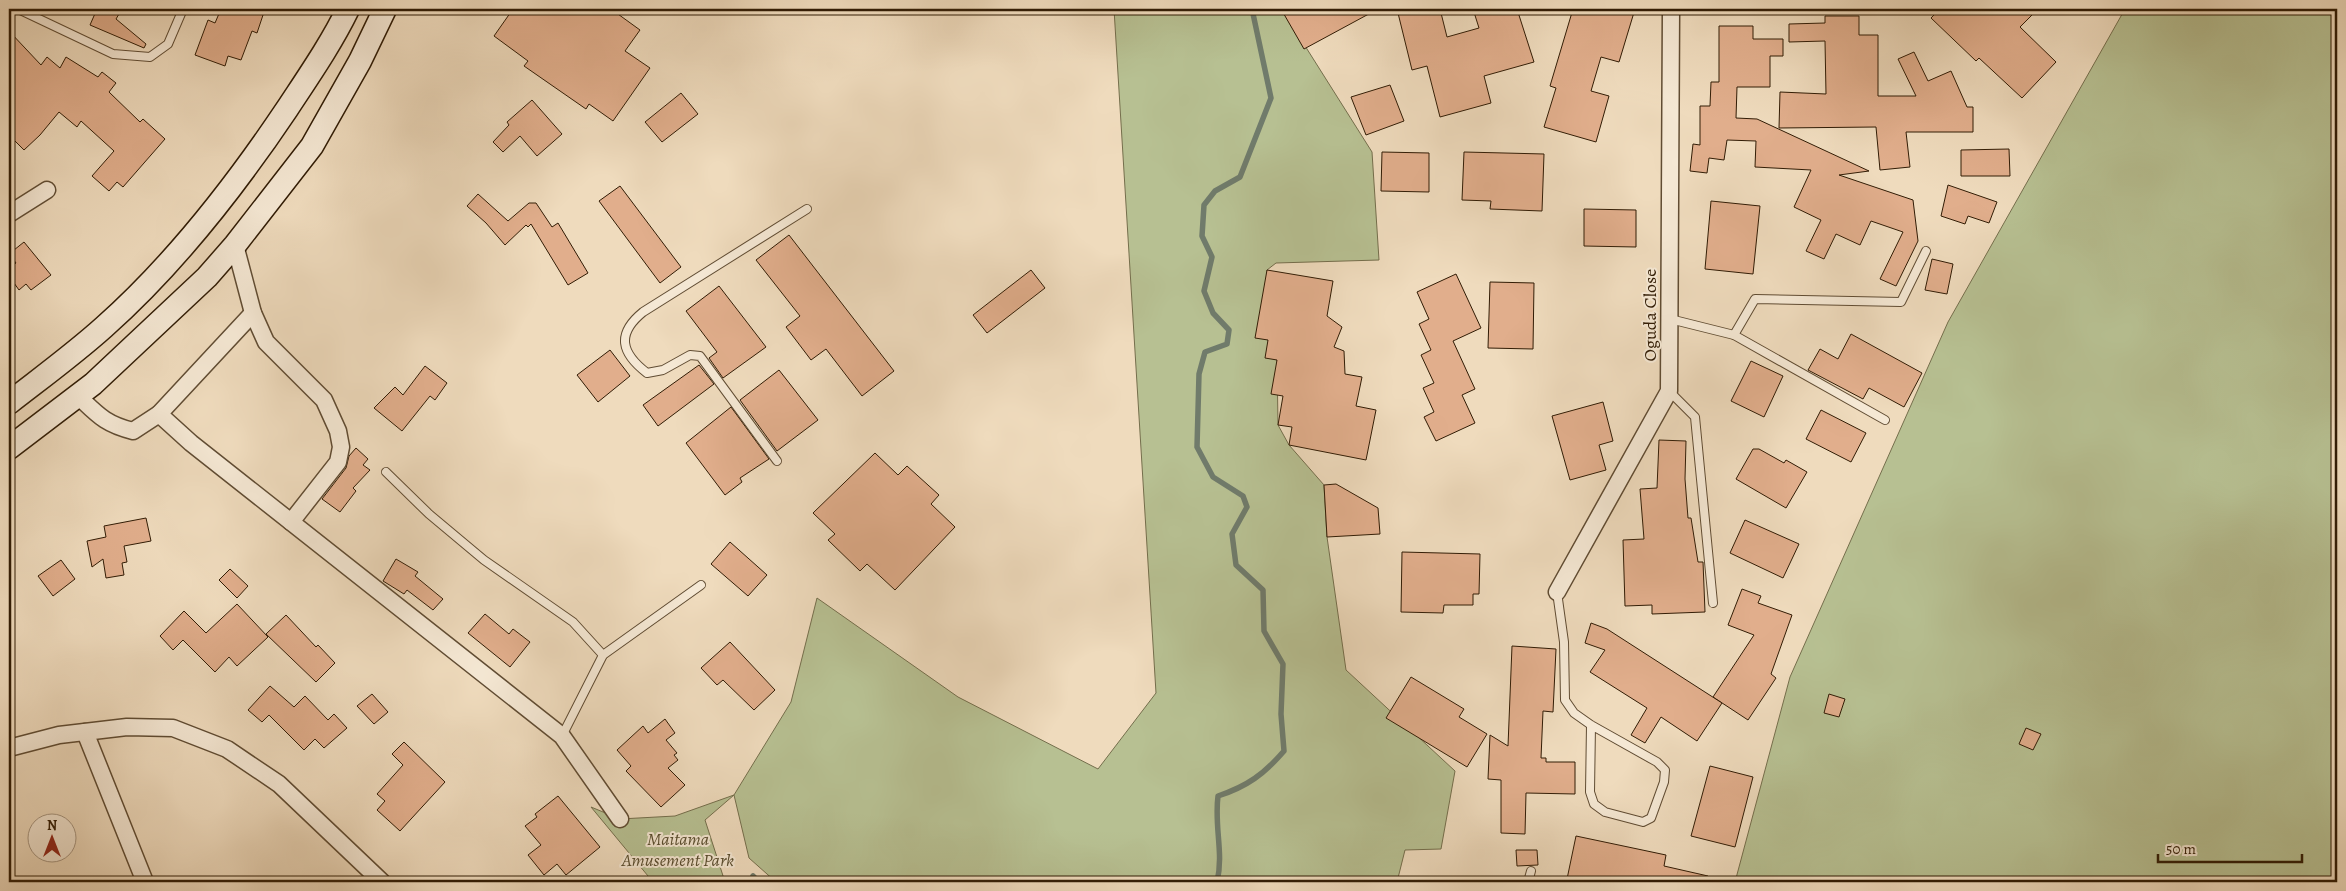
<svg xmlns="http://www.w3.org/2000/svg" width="2346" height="891" font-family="Alegreya,serif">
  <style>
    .green { fill: #b7c092; stroke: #746e4c }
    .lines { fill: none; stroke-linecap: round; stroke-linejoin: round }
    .stream { stroke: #707b6b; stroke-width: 5.5 }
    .building { fill: #e1ae8c; stroke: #311c05 }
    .lane-casing { stroke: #604c33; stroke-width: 10 }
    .street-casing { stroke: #604c33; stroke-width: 19 }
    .secondary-casing { stroke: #311c05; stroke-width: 25 }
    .lane { stroke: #f5e8d4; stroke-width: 8 }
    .street { stroke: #f5e8d4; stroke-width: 16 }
    .secondary { stroke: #f5e8d4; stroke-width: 22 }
    .labels { text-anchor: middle; stroke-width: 4; stroke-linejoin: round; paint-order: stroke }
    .street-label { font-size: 18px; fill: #311c05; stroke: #f5e8d4 }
    .park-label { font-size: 18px; font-style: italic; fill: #594d2f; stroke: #f5e8d4 }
  </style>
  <rect width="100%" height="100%" fill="#efdbbd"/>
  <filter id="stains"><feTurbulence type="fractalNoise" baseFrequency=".004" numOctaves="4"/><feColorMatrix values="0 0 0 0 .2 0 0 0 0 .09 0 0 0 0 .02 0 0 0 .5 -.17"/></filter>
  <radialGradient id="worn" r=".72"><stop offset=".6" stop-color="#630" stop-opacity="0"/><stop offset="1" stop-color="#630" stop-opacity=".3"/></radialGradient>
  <g class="green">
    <path d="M1114,9H1290L1295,30L1372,152L1379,260L1276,263L1267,270L1268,340L1277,360L1278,425L1289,445L1324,485L1327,537L1346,670L1455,771L1441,849L1405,850L1397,882H776L749,858L734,795L705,820L725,882H653L591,807L620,819L675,816L734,795L791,702L817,598L958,697L1098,769L1156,693Z"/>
    <path d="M2125,9H2337V882H1735L1790,677L1948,322Z"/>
  </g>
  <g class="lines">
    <g class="stream">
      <path d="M753,876L759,882"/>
      <path d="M1217,882C1224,853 1214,827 1218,796C1248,786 1264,774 1284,751L1281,714L1283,664L1264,631L1263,590L1236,565L1232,534L1247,507L1243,496L1213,477L1197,447L1199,374L1205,352L1227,344L1229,330L1213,313L1204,291L1212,257L1202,236L1204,205L1215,191L1240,177L1271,98L1252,9"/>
    </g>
  </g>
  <g class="building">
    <path d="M97,9H107L119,14L116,19L146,44L144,48L90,25Z"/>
    <path d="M221,9H265L257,33L252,31L241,60L228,56L225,66L195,55L208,20L215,23Z"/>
    <path d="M513,9H611L640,30L625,51L650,68L613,121L589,104L586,109L524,66L528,61L494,36Z"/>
    <path d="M1281,9H1378L1304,49Z"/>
    <path d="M1397,9H1440L1447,37L1479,28L1473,9H1517L1534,62L1484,76L1491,103L1440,117L1427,66L1412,70Z"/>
    <path d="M1573,9H1635L1619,62L1601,57L1591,91L1609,96L1596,142L1544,127L1556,88L1550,86Z"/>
    <path d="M1940,9H2038L2020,27L2056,62L2022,98L1979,58L1976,61L1931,18Z"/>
    <path d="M1825,16H1859V35H1878V96H1916L1898,59L1914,52L1928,81L1951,71L1967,107H1973V132H1906L1910,167L1880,170L1876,127L1779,128L1780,92L1826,94L1825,41L1789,42V24L1825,23Z"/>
    <path d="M1719,26H1753V39H1783V56H1770V87H1737L1736,118L1757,119L1869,171L1839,175L1913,200L1918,241L1896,286L1880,279L1903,232L1871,221L1860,245L1836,234L1824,259L1806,251L1821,220L1794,207L1811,170L1755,167L1756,141L1727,140L1724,160L1709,158L1707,173L1690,171L1693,144L1700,145V106H1710L1711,82H1719Z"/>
    <path d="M9,31L41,65L47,57L60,68L66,57L98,77L102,72L116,83L109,92L140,122L143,119L165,139L123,187L117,182L109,191L92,176L114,151L81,121L77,127L59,112L40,135L24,150L9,135Z"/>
    <path d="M1390,85L1404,121L1366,135L1351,97Z"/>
    <path d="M681,93L698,114L662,142L645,122Z"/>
    <path d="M532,100L562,134L537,156L520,136L503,152L493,142L509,125L507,122Z"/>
    <path d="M2009,149L2010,176H1961V150Z"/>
    <path d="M1382,152L1429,153V192L1381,191Z"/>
    <path d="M1464,152L1544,154L1542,211L1490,209L1491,201L1462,200Z"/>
    <path d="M1948,185L1997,202L1989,223L1968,216L1965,224L1941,216Z"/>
    <path d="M620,186L681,267L660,283L599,201Z"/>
    <path d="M478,194L508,221L529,203H536L552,227L558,223L588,273L568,285L531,224L528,227L526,225L505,245L486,223L467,206Z"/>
    <path d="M1711,201L1760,206L1753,274L1705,269Z"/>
    <path d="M1584,209L1636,210V247L1584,246Z"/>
    <path d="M789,235L894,371L862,396L826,349L811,360L786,327L800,316L756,260Z"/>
    <path d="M24,242L51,275L31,290L26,284L19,290L9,276V268L16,263L9,254Z"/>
    <path d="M1932,259L1953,264L1947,294L1925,290Z"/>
    <path d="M1031,270L1045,288L987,333L973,315Z"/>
    <path d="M1267,270L1333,281L1327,316L1342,327L1334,347L1344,351L1345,374L1362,377L1356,406L1376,410L1366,460L1289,445L1292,427L1278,425L1283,396L1271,394L1277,360L1265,358L1268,340L1255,338Z"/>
    <path d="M1456,274L1481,328L1453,341L1475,389L1462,395L1475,423L1436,441L1424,417L1434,412L1423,388L1434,383L1421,355L1431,350L1419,324L1429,319L1417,292Z"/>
    <path d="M1490,282L1534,283L1533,349L1488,348Z"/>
    <path d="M719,286L766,347L723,378L709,358L717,352L686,311Z"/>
    <path d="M1851,334L1922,373L1904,407L1869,388L1863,399L1808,370L1820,349L1838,359Z"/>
    <path d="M610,350L630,376L598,402L577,375Z"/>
    <path d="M1751,361L1783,376L1764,417L1731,401Z"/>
    <path d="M699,365L714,384L658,426L643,405Z"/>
    <path d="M425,366L447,383L435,400L430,396L402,431L374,408L395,387L403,395Z"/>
    <path d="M779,370L818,420L777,451L740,400Z"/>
    <path d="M1603,402L1613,441L1599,445L1606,470L1570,480L1552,416Z"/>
    <path d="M731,407L769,459L740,478L742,482L725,495L686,443Z"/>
    <path d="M1821,410L1866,433L1851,462L1806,439Z"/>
    <path d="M1659,440L1686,441L1685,479L1688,518H1691L1698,562H1703L1705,612L1652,614V605L1625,606L1623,540L1644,539L1640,489L1657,488Z"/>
    <path d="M356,448L368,459L363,465L370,470L353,488L356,491L340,512L322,499L346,468L349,456Z"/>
    <path d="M1753,449H1759L1784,463L1786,460L1807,472L1786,508L1736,479Z"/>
    <path d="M875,453L898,475L907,466L939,495L931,504L955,527L895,590L867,564L860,571L828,540L835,534L813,513Z"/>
    <path d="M1336,484L1378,508L1380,534L1327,537L1324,485Z"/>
    <path d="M146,518L151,541L124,546L127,562L122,563L124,575L106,578L103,559L92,567L87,541L106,537L104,526Z"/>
    <path d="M1745,520L1799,544L1783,578L1730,553Z"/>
    <path d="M730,542L767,575L748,596L711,564Z"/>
    <path d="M1402,552L1480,554L1479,594H1473V605H1444L1443,613L1401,612Z"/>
    <path d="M396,559L418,572L415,576L443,599L433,610L407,590L404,594L383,581Z"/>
    <path d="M61,560L75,579L53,596L38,576Z"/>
    <path d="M230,569L248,586L237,598L219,580Z"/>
    <path d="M1742,589L1761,596L1758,603L1792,615L1771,674L1776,678L1748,720L1713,697L1754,635L1728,625Z"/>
    <path d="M237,604L268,637L237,666L229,657L215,672L183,640L173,650L160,636L184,611L206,633Z"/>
    <path d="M485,614L509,634L513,629L530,642L510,667L468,633Z"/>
    <path d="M286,615L316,647L318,645L335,663L316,682L266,634Z"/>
    <path d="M1591,623L1607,629L1722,703L1697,741L1661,717L1645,743L1631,735L1647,708L1590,672L1605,650L1585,643Z"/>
    <path d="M730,642L775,690L754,710L723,680L717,685L701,668Z"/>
    <path d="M1512,646L1556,649L1553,712L1543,711L1541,758H1546V762H1575V794L1526,793L1525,834L1501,833V780L1488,779L1490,735L1508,746Z"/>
    <path d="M1411,677L1464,709L1459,717L1487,734L1467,767L1386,718Z"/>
    <path d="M270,686L294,707L305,696L328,720L334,714L347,728L324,748L315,739L304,750L269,715L262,722L248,710Z"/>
    <path d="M372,694L388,712L374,724L357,706Z"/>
    <path d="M1829,694L1845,699L1839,717L1824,713Z"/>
    <path d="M665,719L675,733L666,740L677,753L674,755L678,760L668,768L685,785L661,807L626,771L631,766L617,750L643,726L648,733Z"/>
    <path d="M2026,728L2041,734L2033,750L2019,744Z"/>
    <path d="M404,742L445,782L400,831L377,810L385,801L377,794L403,765L392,754Z"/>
    <path d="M1710,766L1753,777L1735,847L1691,836Z"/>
    <path d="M558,796L600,847L566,875L557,864L544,875L528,855L541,845L525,826L537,817L535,814Z"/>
    <path d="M1576,836L1666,855L1664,866L1708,876L1707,882H1584L1567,879Z"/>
    <path d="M1516,850H1537L1538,865L1517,866Z"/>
  </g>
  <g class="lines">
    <g class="lane-casing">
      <g id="lane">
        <path d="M18,9L113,54L150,57L168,44L183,9"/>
        <path d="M1670,319L1734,335L1885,420"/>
        <path d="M1734,335L1755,299L1901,302L1926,251"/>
        <path d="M1669,391L1695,417L1713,603"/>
        <path d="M777,461L700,356L690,355L663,370L647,373C621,353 616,334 643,312L807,209"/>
        <path d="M386,472L429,514L484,560L573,622L603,655"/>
        <path d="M1557,592L1564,642L1565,700L1574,713L1591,725L1657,762L1665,770L1664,782L1651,818L1643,822L1605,812L1594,804L1590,792L1591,725"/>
        <path d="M562,736L603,655L701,585"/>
        <path d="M1528,882L1531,871"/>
      </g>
    </g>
    <g class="street-casing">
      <g id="street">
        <path d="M9,214L47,190"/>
        <path d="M235,245L253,313L266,342L324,400L338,431L341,447L338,462L291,522"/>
        <path d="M78,396C98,415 105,424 133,431L159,414L191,443L562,736L620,819"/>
        <path d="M159,414L253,313"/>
        <path d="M1557,592L1669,391L1671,9"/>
        <path d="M85,732L145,882"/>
        <path d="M9,748L59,735L127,727L173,728L227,749L279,784L382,882"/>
      </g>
    </g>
    <g class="secondary-casing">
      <g id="secondary">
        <path d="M9,403C41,378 74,354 104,327C175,264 234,188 287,109C308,77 331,44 348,9"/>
        <path d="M9,448L93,384L207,277L235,245L312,146L360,61L385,9"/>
      </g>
    </g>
    <use href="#lane" class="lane"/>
    <use href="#street" class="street"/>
    <use href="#secondary" class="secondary"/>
  </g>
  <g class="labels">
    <g class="street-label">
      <text transform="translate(1650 315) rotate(-90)" y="6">Oguda Close</text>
    </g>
    <g class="park-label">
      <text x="678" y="845">Maitama<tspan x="678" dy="21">Amusement Park</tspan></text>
    </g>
  </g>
  <rect width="2346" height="891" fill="none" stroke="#efdbbd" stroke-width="30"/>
  <rect x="10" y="10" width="2326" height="871" fill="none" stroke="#311c05" stroke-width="2.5"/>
  <rect x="15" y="15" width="2316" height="861" fill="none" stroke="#311c05"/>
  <g transform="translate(52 838)"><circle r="24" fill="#f5e8d4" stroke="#a79681"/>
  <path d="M0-4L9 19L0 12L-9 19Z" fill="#8f2418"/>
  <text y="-8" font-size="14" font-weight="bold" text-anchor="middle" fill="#311c05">N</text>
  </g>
  <path d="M2158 854v8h144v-8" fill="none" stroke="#311c05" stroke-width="2.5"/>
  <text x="2166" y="854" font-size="15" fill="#311c05" stroke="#f5e8d4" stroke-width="4" paint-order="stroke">50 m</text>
  <rect width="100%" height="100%" filter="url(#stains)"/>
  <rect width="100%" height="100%" fill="url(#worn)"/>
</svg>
